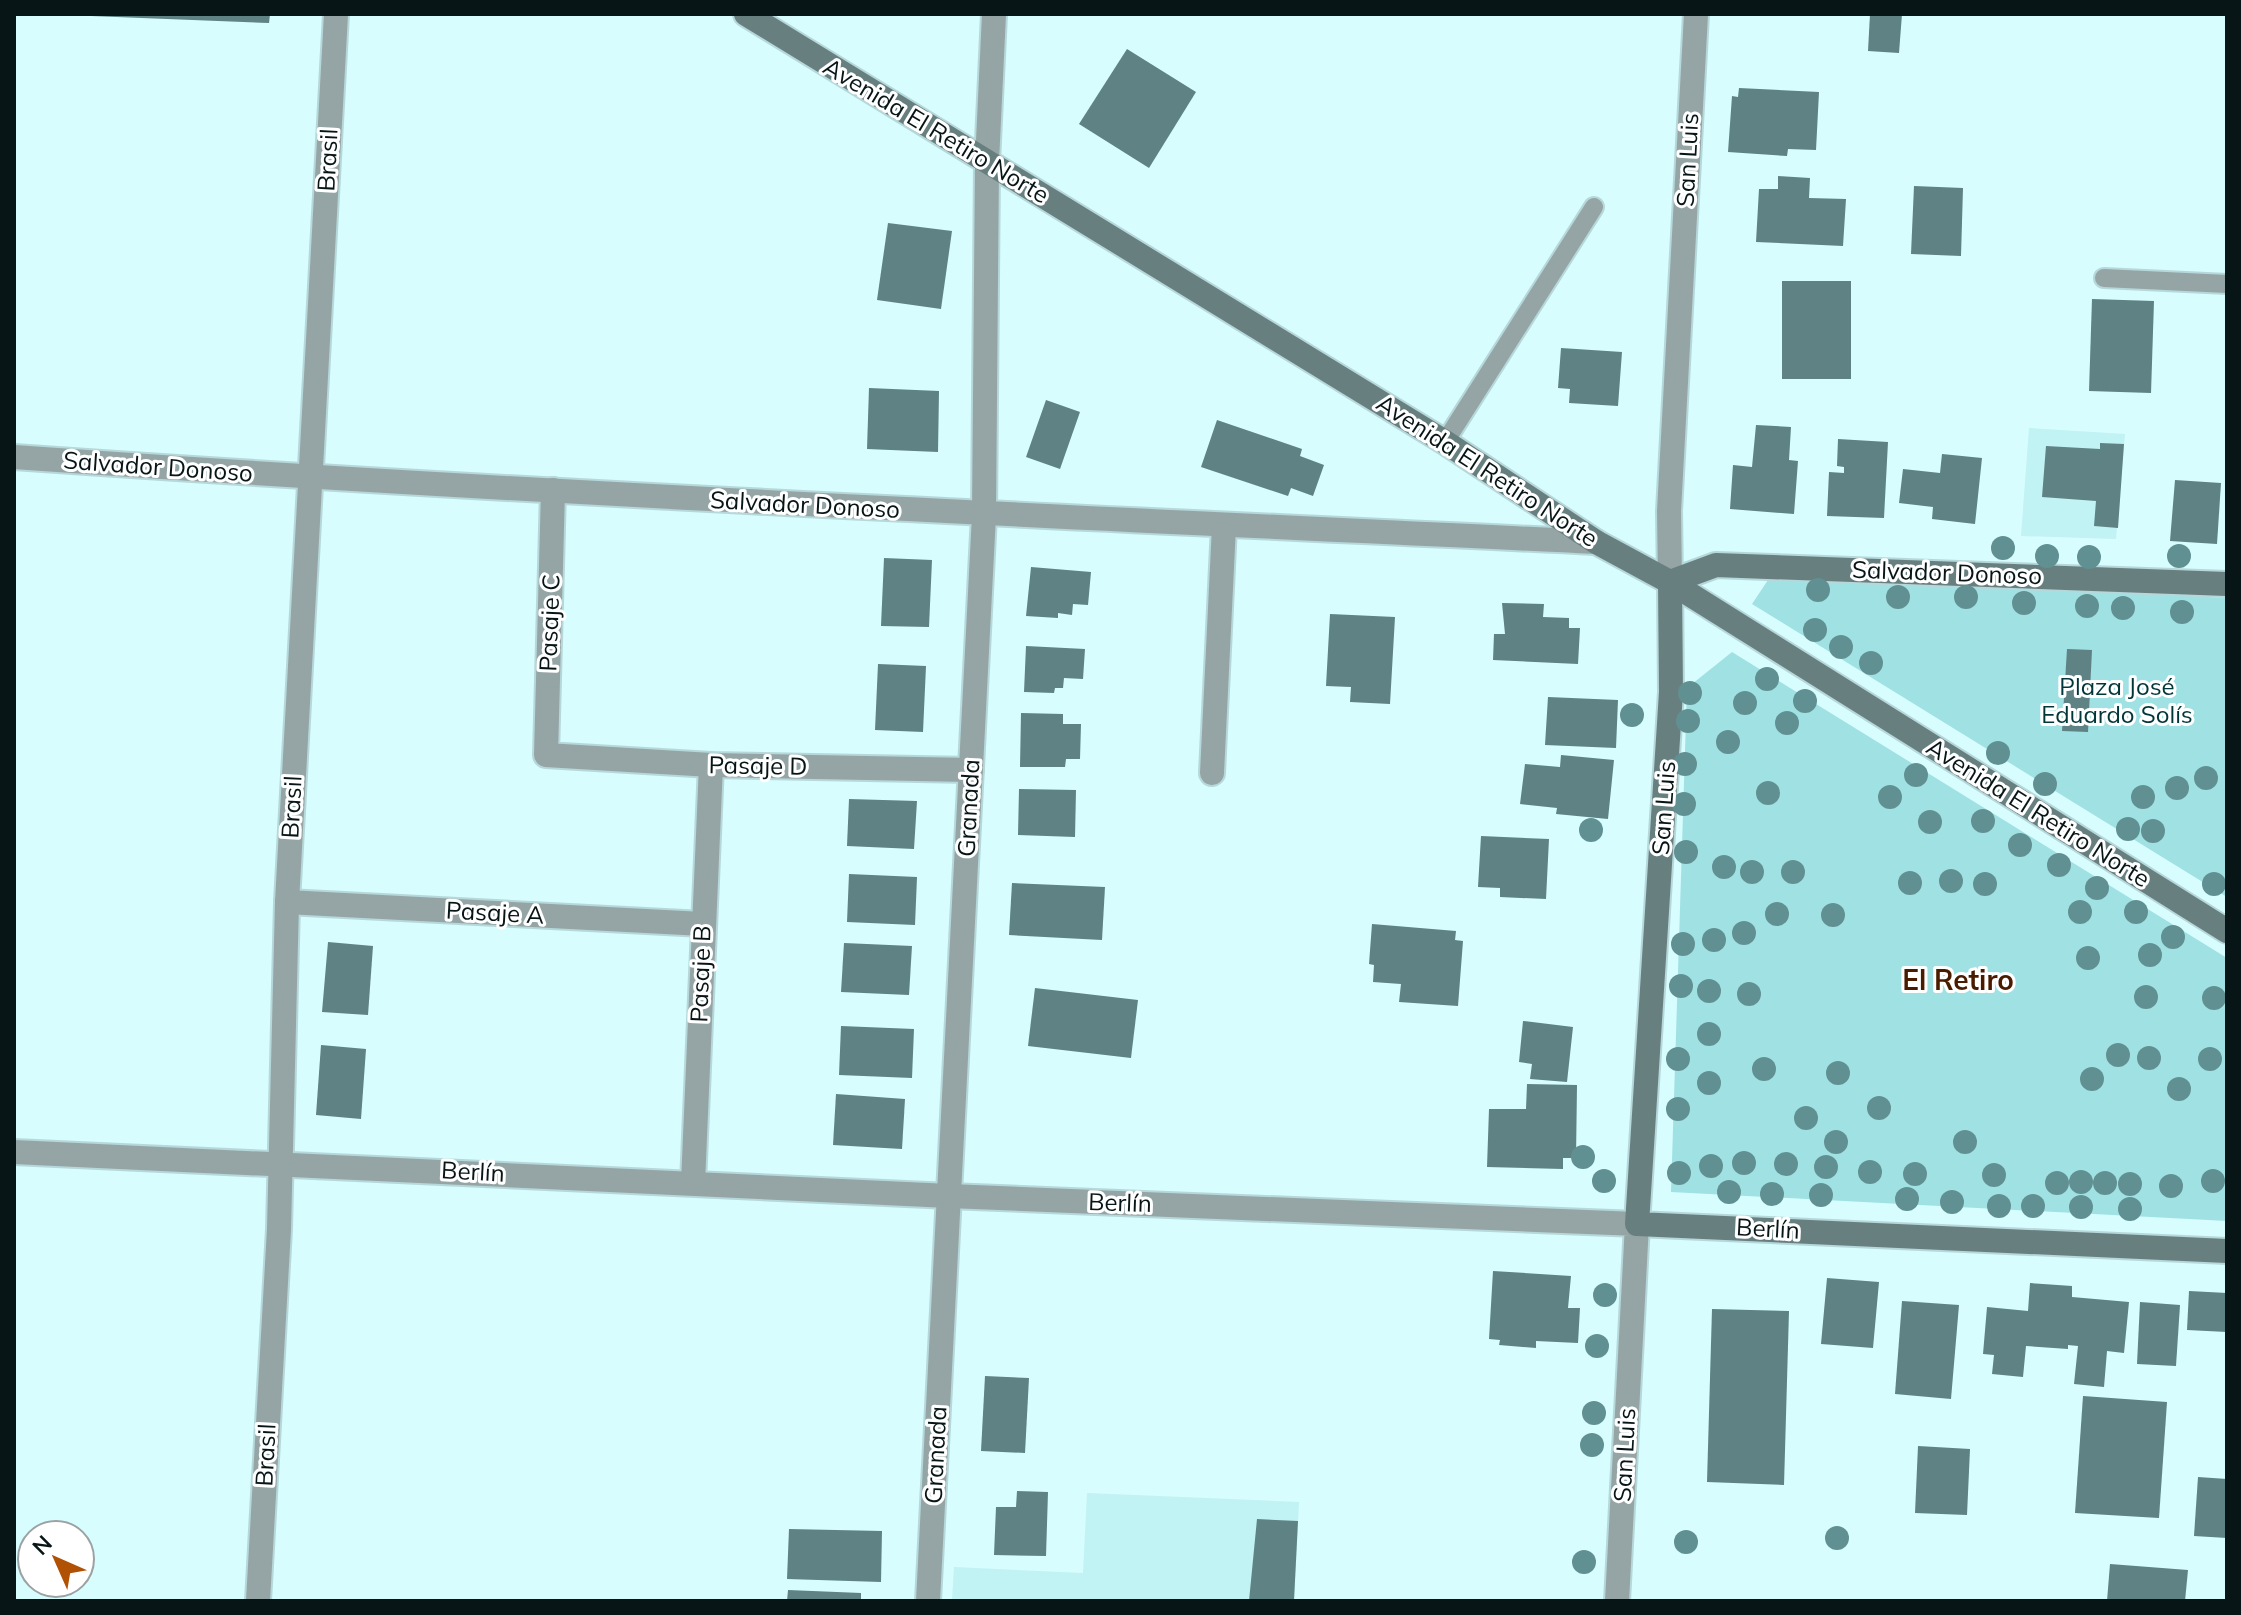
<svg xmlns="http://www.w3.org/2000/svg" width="2241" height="1615" font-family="Mulish,sans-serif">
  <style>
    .built { fill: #c1f2f4 }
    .park { fill: #a0e1e4 }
    .building { fill: #5f8284 }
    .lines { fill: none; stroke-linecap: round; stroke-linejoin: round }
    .lane-casing { stroke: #b6d8da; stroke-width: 22 }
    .street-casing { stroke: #b6d8da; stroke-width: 28 }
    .secondary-casing { stroke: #b6d8da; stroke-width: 28 }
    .lane { stroke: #95a5a5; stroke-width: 18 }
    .street { stroke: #95a5a5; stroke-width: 24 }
    .secondary { stroke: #687f80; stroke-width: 24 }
    .tree { fill: #619092 }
    .labels { text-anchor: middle; stroke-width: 6; stroke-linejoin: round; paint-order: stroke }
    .street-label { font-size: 24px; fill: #071516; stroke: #fff }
    .park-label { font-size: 24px; fill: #003639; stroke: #fff }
    .quarter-label { font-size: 28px; font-weight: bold; fill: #491c00; stroke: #fff }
  </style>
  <rect width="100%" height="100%" fill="#d7fdff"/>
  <g class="built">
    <path d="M2029,428L2125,434L2116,539L2021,536Z"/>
    <path d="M1087,1493L1299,1502L1294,1601H952L954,1567L1083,1573Z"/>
  </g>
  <g class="park">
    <path d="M1772,574L2227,598V897L1752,604Z"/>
    <path d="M1732,652L2227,958V1221L1671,1192L1687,688Z"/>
  </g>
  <g class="building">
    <path d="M40,14H270L269,23Z"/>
    <path d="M1870,14H1902L1899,53L1868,51Z"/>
    <path d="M1127,49L1196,92L1149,168L1079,124Z"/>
    <path d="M1739,88L1819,92L1816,150L1788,149L1787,156L1728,152L1732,96L1738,97Z"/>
    <path d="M1778,176L1810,178L1809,198L1846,199L1843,246L1756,242L1759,189H1778Z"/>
    <path d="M1914,186L1963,188L1961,256L1911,254Z"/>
    <path d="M888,223L952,231L941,309L877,300Z"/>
    <rect x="1782" y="281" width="69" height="98"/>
    <path d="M2092,299L2154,301L2151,393L2089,391Z"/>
    <path d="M1561,348L1622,352L1618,406L1569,403L1570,389L1558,388Z"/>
    <path d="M869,388L939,391L938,452L867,449Z"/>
    <path d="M1046,400L1080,412L1060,469L1026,457Z"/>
    <path d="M1217,420L1302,449L1300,456L1324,465L1313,496L1291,488L1288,496L1201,467Z"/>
    <path d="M1756,425L1791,427L1789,460L1798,461L1794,514L1730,509L1733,465L1752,467Z"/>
    <path d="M1838,439L1888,442L1884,518L1827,516L1829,472L1844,473V467L1837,466Z"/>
    <path d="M2100,443L2124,444L2118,528L2094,526L2096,501L2042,497L2046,446L2100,449Z"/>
    <path d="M1942,454L1982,458L1975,524L1932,519L1933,507L1899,503L1903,469L1940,473Z"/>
    <path d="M2175,480L2221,483L2217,544L2170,541Z"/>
    <path d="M884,558L932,560L929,627L881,626Z"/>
    <path d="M1031,567L1091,572L1088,605L1073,604L1072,615L1058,613V618L1026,616Z"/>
    <path d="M1502,603L1544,604L1543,617L1569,618V628H1580L1578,664L1493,660L1494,634H1505Z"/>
    <path d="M1330,614L1395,617L1390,704L1350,702L1351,687L1326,686Z"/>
    <path d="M1026,646L1085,649L1083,679L1064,678L1063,688H1055L1054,693L1024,692Z"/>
    <path d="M2067,649L2092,650L2088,732L2062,731Z"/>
    <path d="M878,664L926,666L923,732L875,730Z"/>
    <path d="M1548,697L1618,700L1616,748L1545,745Z"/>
    <path d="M1021,713L1063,714V724H1081L1080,759H1066L1065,767H1020Z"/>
    <path d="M1561,755L1614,760L1608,819L1556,814L1557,808L1520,804L1525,764L1560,767Z"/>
    <path d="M1019,789L1076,790L1075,837L1018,835Z"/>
    <path d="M849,799L917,801L914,849L847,846Z"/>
    <path d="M1481,836L1549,839L1546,899L1500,897V888L1478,887Z"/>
    <path d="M849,874L917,877L915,925L847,922Z"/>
    <path d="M1012,883L1105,887L1102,940L1009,935Z"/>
    <path d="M1372,924L1456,931L1455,940L1463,941L1458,1006L1399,1002L1401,984L1373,982L1374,965L1369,964Z"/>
    <path d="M328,942L373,946L368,1015L322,1012Z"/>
    <path d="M844,943L912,946L909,995L841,992Z"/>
    <path d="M1035,988L1138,1000L1131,1058L1028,1046Z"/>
    <path d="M1523,1021L1573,1027L1567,1082L1530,1079L1532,1064L1519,1062Z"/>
    <path d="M841,1026L914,1029L912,1078L839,1075Z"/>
    <path d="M321,1045L366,1049L361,1119L316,1115Z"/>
    <path d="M1527,1084L1577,1085L1576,1158H1563V1169L1487,1167L1489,1109H1526Z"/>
    <path d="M836,1094L905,1099L902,1149L833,1145Z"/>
    <path d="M1493,1271L1571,1276L1568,1308H1580L1578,1343L1536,1341V1348L1499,1345L1500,1340L1489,1339Z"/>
    <path d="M1827,1278L1879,1282L1873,1348L1821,1344Z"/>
    <path d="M2030,1283L2072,1286V1297L2129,1302L2124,1353L2107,1351L2104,1387L2074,1384L2078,1346L2068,1345V1349L2026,1346L2023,1377L1992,1374L1994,1355L1983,1354L1987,1307L2028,1311Z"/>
    <path d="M2189,1291L2227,1293V1332L2187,1330Z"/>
    <path d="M1902,1301L1959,1305L1951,1399L1895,1394Z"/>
    <path d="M2140,1302L2180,1305L2176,1366L2137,1364Z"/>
    <path d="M1712,1309L1789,1311L1784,1485L1707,1482Z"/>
    <path d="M985,1376L1029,1378L1025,1453L981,1451Z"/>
    <path d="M2083,1396L2167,1402L2159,1518L2075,1513Z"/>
    <path d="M1918,1446L1970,1449L1967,1515L1915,1513Z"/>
    <path d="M2198,1477L2227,1479V1538L2194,1536Z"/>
    <path d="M1017,1491L1048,1492L1046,1556L994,1555L996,1507H1016Z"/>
    <path d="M1257,1519L1298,1521L1294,1601H1249Z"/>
    <path d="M789,1529L882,1531L881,1582L787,1579Z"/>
    <path d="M2110,1564L2188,1570L2185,1601H2107Z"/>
    <path d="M788,1590L861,1593V1601H787Z"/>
  </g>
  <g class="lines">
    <g class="lane-casing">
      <g id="lane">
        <path d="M2104,278L2227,284"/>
        <path d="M1445,442L1594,207"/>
      </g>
    </g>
    <g class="street-casing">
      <g id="street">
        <path d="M14,457C541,494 1069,517 1596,542"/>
        <path d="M553,490L546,755L711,765L971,770"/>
        <path d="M1670,582L1669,511L1696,14"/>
        <path d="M1212,773L1224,526"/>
        <path d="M287,902L703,924"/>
        <path d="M14,1152L949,1196L1637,1224L1617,1601"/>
        <path d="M693,1183L711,765"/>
        <path d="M258,1601L279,1229L287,902L336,14"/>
        <path d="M928,1601L984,515L987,162L994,14"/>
      </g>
    </g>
    <g class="secondary-casing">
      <g id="secondary">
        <path d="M746,14L1445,442L1596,542L1670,582L2227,931"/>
        <path d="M1670,582L1671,692L1637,1224L2227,1251"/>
        <path d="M1670,582L1716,565L2227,584"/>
      </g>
    </g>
    <use href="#lane" class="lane"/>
    <use href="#street" class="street"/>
    <use href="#secondary" class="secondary"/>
  </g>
  <g class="tree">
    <circle cx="2003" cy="548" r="12"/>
    <circle cx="2047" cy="556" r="12"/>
    <circle cx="2179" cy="556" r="12"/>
    <circle cx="2089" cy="557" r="12"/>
    <circle cx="1818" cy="590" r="12"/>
    <circle cx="1898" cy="597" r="12"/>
    <circle cx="1966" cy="597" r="12"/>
    <circle cx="2024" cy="603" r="12"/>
    <circle cx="2087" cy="606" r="12"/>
    <circle cx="2123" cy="608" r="12"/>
    <circle cx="2182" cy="612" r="12"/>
    <circle cx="1815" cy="630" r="12"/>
    <circle cx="1841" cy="647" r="12"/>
    <circle cx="1871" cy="663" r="12"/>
    <circle cx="1767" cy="679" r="12"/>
    <circle cx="1690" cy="693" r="12"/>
    <circle cx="1805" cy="701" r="12"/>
    <circle cx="1745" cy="703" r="12"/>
    <circle cx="1632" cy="715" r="12"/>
    <circle cx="1688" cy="721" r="12"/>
    <circle cx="1787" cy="723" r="12"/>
    <circle cx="1728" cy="742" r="12"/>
    <circle cx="1998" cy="753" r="12"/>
    <circle cx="1685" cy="764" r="12"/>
    <circle cx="1916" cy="775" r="12"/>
    <circle cx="2206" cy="778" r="12"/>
    <circle cx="2045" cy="784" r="12"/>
    <circle cx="2177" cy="788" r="12"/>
    <circle cx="1768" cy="793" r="12"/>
    <circle cx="1890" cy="797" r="12"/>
    <circle cx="2143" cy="797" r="12"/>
    <circle cx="1684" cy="804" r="12"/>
    <circle cx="1983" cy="821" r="12"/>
    <circle cx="1930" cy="822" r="12"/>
    <circle cx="2128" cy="829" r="12"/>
    <circle cx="1591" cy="830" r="12"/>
    <circle cx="2153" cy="831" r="12"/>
    <circle cx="2020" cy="845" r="12"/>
    <circle cx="1686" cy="852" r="12"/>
    <circle cx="2059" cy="865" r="12"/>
    <circle cx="1724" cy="867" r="12"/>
    <circle cx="1752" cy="872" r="12"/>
    <circle cx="1793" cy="872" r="12"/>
    <circle cx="1951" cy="881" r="12"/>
    <circle cx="1910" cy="883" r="12"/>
    <circle cx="1985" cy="884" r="12"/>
    <circle cx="2214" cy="884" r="12"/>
    <circle cx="2097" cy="888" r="12"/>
    <circle cx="2080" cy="912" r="12"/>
    <circle cx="2136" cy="912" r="12"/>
    <circle cx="1777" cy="914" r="12"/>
    <circle cx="1833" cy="915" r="12"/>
    <circle cx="1744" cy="933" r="12"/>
    <circle cx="2173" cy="937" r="12"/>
    <circle cx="1714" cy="940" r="12"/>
    <circle cx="1683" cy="944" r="12"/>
    <circle cx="2150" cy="955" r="12"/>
    <circle cx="2088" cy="958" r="12"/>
    <circle cx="1681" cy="986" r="12"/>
    <circle cx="1709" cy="991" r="12"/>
    <circle cx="1749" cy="994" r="12"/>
    <circle cx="2146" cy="997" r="12"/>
    <circle cx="2214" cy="998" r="12"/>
    <circle cx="1709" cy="1034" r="12"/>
    <circle cx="2118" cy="1055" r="12"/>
    <circle cx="2149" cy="1058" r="12"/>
    <circle cx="1678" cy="1059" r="12"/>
    <circle cx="2210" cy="1059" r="12"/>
    <circle cx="1764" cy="1069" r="12"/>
    <circle cx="1838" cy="1073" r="12"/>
    <circle cx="2092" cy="1079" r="12"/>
    <circle cx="1709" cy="1083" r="12"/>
    <circle cx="2179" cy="1089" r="12"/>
    <circle cx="1879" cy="1108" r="12"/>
    <circle cx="1678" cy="1109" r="12"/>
    <circle cx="1806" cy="1118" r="12"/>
    <circle cx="1836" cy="1142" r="12"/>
    <circle cx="1965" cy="1142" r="12"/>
    <circle cx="1583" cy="1157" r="12"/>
    <circle cx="1744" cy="1163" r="12"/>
    <circle cx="1786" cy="1164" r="12"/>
    <circle cx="1711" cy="1166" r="12"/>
    <circle cx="1826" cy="1167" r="12"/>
    <circle cx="1870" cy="1172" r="12"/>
    <circle cx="1679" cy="1173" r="12"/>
    <circle cx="1915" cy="1174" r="12"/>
    <circle cx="1994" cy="1175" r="12"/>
    <circle cx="1604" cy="1181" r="12"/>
    <circle cx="2213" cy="1181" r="12"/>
    <circle cx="2081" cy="1182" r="12"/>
    <circle cx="2057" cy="1183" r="12"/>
    <circle cx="2105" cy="1183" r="12"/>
    <circle cx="2130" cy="1184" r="12"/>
    <circle cx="2171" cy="1186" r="12"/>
    <circle cx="1729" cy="1192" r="12"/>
    <circle cx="1772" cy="1194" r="12"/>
    <circle cx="1821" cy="1195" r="12"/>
    <circle cx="1907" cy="1199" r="12"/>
    <circle cx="1952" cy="1202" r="12"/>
    <circle cx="1999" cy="1206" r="12"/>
    <circle cx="2033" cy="1206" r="12"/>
    <circle cx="2081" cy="1207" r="12"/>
    <circle cx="2130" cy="1209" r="12"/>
    <circle cx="1605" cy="1295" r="12"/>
    <circle cx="1597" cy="1346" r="12"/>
    <circle cx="1594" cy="1413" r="12"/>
    <circle cx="1592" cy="1445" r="12"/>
    <circle cx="1837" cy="1538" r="12"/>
    <circle cx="1686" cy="1542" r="12"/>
    <circle cx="1584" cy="1562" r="12"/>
  </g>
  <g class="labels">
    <g class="street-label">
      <text transform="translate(936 131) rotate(31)" y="8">Avenida El Retiro Norte</text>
      <text transform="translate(328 160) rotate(-87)" y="8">Brasil</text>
      <text transform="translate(1688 160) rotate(-87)" y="8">San Luis</text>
      <text transform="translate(158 467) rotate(4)" y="8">Salvador Donoso</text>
      <text transform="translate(1487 471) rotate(33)" y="8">Avenida El Retiro Norte</text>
      <text transform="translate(805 505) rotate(3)" y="8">Salvador Donoso</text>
      <text transform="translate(1947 573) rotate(2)" y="8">Salvador Donoso</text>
      <text transform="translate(550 623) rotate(-88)" y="8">Pasaje C</text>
      <text transform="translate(758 766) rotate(1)" y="8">Pasaje D</text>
      <text transform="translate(292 807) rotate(-87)" y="8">Brasil</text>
      <text transform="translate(969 808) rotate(-87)" y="8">Granada</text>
      <text transform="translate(1664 808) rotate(-86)" y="8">San Luis</text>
      <text transform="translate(2038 813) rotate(32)" y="8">Avenida El Retiro Norte</text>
      <text transform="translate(495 913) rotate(3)" y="8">Pasaje A</text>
      <text transform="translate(701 974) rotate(-88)" y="8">Pasaje B</text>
      <text transform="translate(473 1172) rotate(3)" y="8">Berlín</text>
      <text transform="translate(1120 1203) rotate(2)" y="8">Berlín</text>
      <text transform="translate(1768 1229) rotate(3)" y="8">Berlín</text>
      <text transform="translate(266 1455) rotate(-87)" y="8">Brasil</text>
      <text transform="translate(936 1455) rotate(-87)" y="8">Granada</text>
      <text transform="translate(1625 1455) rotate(-87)" y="8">San Luis</text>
    </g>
    <g class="park-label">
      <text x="2117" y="695">Plaza José<tspan x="2117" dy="28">Eduardo Solís</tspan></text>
    </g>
    <g class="quarter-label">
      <text x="1958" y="990">El Retiro</text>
    </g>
  </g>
  <rect width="2241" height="1615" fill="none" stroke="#071516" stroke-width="32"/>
  <g transform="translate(56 1559) rotate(315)"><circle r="38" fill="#ffffff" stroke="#9ca1a2" stroke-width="2"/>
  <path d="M0-6L14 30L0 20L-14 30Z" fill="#b05103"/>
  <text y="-12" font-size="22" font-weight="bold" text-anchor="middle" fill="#071516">N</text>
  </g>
</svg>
